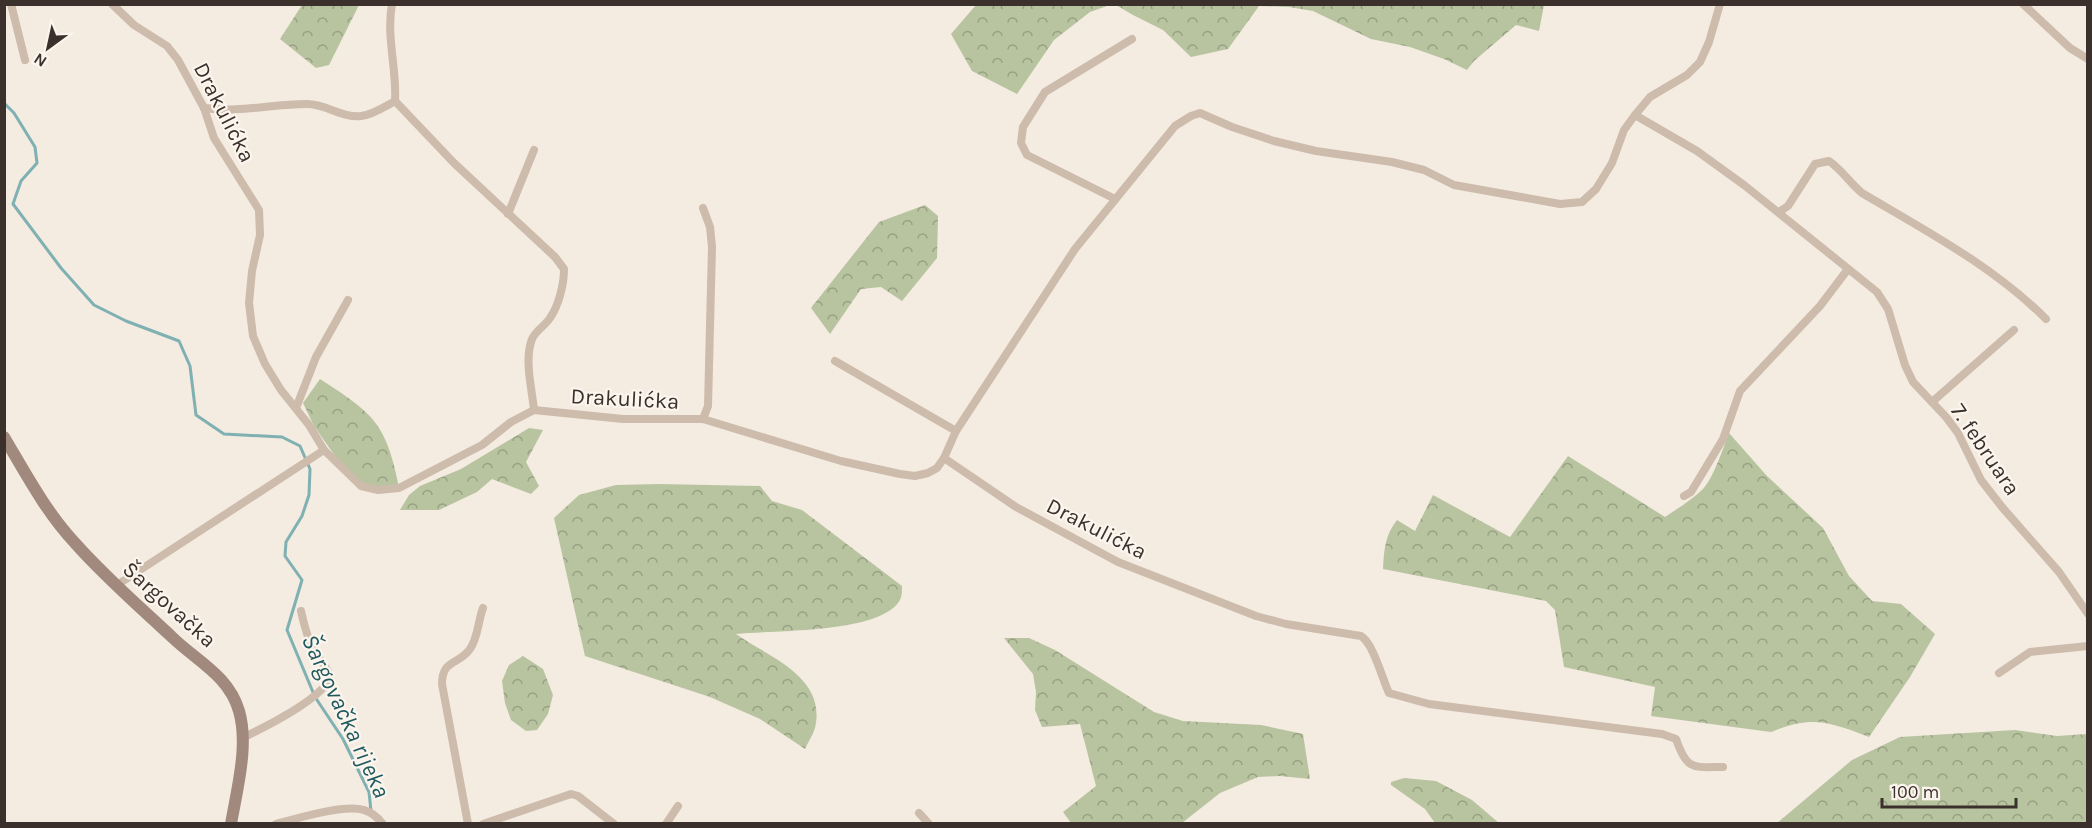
<svg xmlns="http://www.w3.org/2000/svg" width="2092" height="828" font-family="Karla,sans-serif">
  <style>
    .forest { fill: url(#forest-crowns) }
    .lines { fill: none; stroke-linecap: round; stroke-linejoin: round }
    .stream { stroke: #7fb0b2; stroke-width: 3 }
    .street { stroke: #cdbbac; stroke-width: 8 }
    .secondary { stroke: #a18a7d; stroke-width: 12 }
    .labels { text-anchor: middle; stroke-width: 4.5; stroke-linejoin: round; paint-order: stroke }
    .street-label { font-size: 22px; fill: #3b302b; stroke: #fbf5ee }
    .water-label { font-size: 24px; font-style: italic; fill: #1f5a5e; stroke: #fbf5ee }
  </style>
  <defs>
    <pattern id="forest-crowns" width="20" height="18" patternUnits="userSpaceOnUse" patternTransform="scale(1.5)"><rect width="20" height="18" fill="#b8c4a0"/><path d="M2 6a3 3 0 1 1 6 0M12 15a3 3 0 1 1 6 0" fill="none" stroke="#97a083"/></pattern>
  </defs>
  <rect width="100%" height="100%" fill="#f4ebe1"/>
  <g class="forest">
    <path d="M302,5H359L329,65L316,68L280,39Z"/>
    <path d="M976,5V4L1110,5L1090,12L1054,40L1017,94L972,71L951,34Z"/>
    <path d="M1116,5H1544L1539,31L1516,25L1474,61L1467,70L1444,59L1410,47L1371,39L1313,11L1289,7L1259,6L1228,49L1191,57L1163,30L1133,15Z"/>
    <path d="M925,205L938,216L937,258L902,301L881,287L861,289L830,334L811,308L879,222Z"/>
    <path d="M320,379C374,414 386,423 399,488L378,490L349,476L314,426L303,403Z"/>
    <path d="M529,428L543,430L526,462L539,486L531,494L492,479L477,492L439,510H400L409,495L420,486L461,469Z"/>
    <path d="M1729,433L1767,476L1823,528L1849,576L1872,601L1901,604L1935,634L1910,677L1869,737C1829,722 1812,715 1771,732L1651,716L1655,687L1564,667L1555,610L1546,601L1383,569C1384,550 1385,535 1397,520L1415,531L1433,495L1510,537L1568,456L1665,517C1678,508 1692,500 1703,489C1714,477 1723,448 1729,433Z"/>
    <path d="M658,484L760,486L772,501L802,510L902,586C902,591 902,596 900,600C881,634 772,630 736,634C768,657 827,676 815,728C813,735 808,742 805,749L760,719L710,697L585,656L554,518L579,495L616,485Z"/>
    <path d="M1004,638H1029L1055,650L1154,712L1183,721L1261,725L1303,734L1310,779L1280,776L1258,777L1220,793L1182,823H1071L1063,812L1096,786L1080,724L1042,727L1035,710L1036,692L1033,674Z"/>
    <path d="M523,656L543,669L553,695L548,714L537,730L526,731L511,720L505,703L502,681L509,665Z"/>
    <path d="M2015,730L2057,736L2087,734V823H1777L1852,760L1900,737Z"/>
    <path d="M1404,778L1436,781L1472,800L1499,823H1435L1425,809L1391,785V782Z"/>
  </g>
  <g class="lines">
    <path class="stream" d="M4,103L14,113L35,147L37,163L21,181L13,204L61,268L94,305L126,321L179,341L190,366L196,415L224,434L282,437L300,446L310,469L309,495L302,516L286,542L285,556L302,580L287,630L315,697L343,739L369,792L371,811"/>
    <g class="street">
      <path d="M11,4L25,60"/>
      <path d="M112,4L134,25L167,46L178,60L204,108L214,138L259,210L260,235L252,271L249,303L253,336L265,364L281,390L309,425L324,450L361,486L378,490L399,488L482,445L511,422L534,410L623,419H703L841,461L900,474L915,476L928,473L937,468L944,458L1016,507L1118,562L1256,616L1286,624L1361,636C1373,643 1382,678 1389,693L1429,704L1662,734L1676,739C1687,771 1693,767 1723,767"/>
      <path d="M392,4C386,37 397,69 395,101L454,163L555,257L564,269C564,284 559,305 550,318C545,326 536,330 532,339C524,360 532,389 534,410"/>
      <path d="M1720,4L1709,42L1700,62L1687,75L1650,97L1635,115L1697,151L1744,185L1877,292L1888,309L1905,365L1913,382L1946,417L1958,433L1981,480L2002,507L2059,572L2088,614"/>
      <path d="M2023,4L2070,48L2088,59"/>
      <path d="M204,108C241,113 271,104 307,104C326,104 342,118 361,116C372,115 384,107 395,101"/>
      <path d="M1115,199L1027,155L1021,143L1023,127L1045,92L1132,39"/>
      <path d="M1779,212L1788,206L1815,164L1829,161C1842,170 1850,183 1862,193C1926,231 1993,266 2046,319"/>
      <path d="M508,214L534,150"/>
      <path d="M835,361L956,431"/>
      <path d="M1932,402L2014,330"/>
      <path d="M296,408L316,357L348,300"/>
      <path d="M703,419L708,406L712,247L710,227L703,208"/>
      <path d="M944,458L956,431L1075,249L1175,126L1191,116L1200,113L1232,127L1274,141L1316,151L1392,162L1424,170L1454,185L1560,204L1582,202L1596,189L1612,163L1624,130L1635,115"/>
      <path d="M1684,496L1691,492L1723,439L1740,391L1820,306L1848,269"/>
      <path d="M117,585L324,450"/>
      <path d="M1999,673L2030,652L2088,646"/>
      <path d="M242,738C257,731 334,694 329,674C326,666 318,658 314,650C307,638 304,625 301,611"/>
      <path d="M919,813L929,824"/>
      <path d="M276,824C298,818 344,804 364,810C372,812 378,818 383,824"/>
      <path d="M468,824L442,684C442,659 459,665 470,649C478,638 478,621 483,608"/>
      <path d="M483,824L571,794L578,796L614,824"/>
      <path d="M666,824L678,806"/>
    </g>
    <path class="secondary" d="M4,437C26,474 46,512 75,543C105,577 140,607 173,638C197,661 229,676 239,711C249,745 237,789 231,824"/>
  </g>
  <g class="labels">
    <g class="street-label">
      <text transform="translate(225 112) rotate(63)" y="8">Drakulićka</text>
      <text transform="translate(625 398) rotate(3)" y="8">Drakulićka</text>
      <text transform="translate(1986 449) rotate(56)" y="8">7. februara</text>
      <text transform="translate(1097 528) rotate(27)" y="8">Drakulićka</text>
      <text transform="translate(170 604) rotate(42)" y="8">Šargovačka</text>
    </g>
    <g class="water-label">
      <text transform="translate(346 716) rotate(65)" y="8">Šargovačka rijeka</text>
    </g>
  </g>
  <rect width="2092" height="828" fill="none" stroke="#3b302b" stroke-width="12"/>
  <g transform="translate(48 48) rotate(213)" stroke="#fbf5ee" stroke-width="4.5" paint-order="stroke">
  <path d="M0-4.5L10 22L0 15L-10 22Z" fill="#3b302b"/>
  <text y="-9" font-size="16" font-weight="bold" text-anchor="middle" fill="#3b302b">N</text>
  </g>
  <path d="M1882 798v9h134v-9" fill="none" stroke="#3b302b" stroke-width="3"/>
  <text x="1891" y="798" font-size="18" fill="#3b302b" stroke="#fbf5ee" stroke-width="4.5" paint-order="stroke">100 m</text>
</svg>
